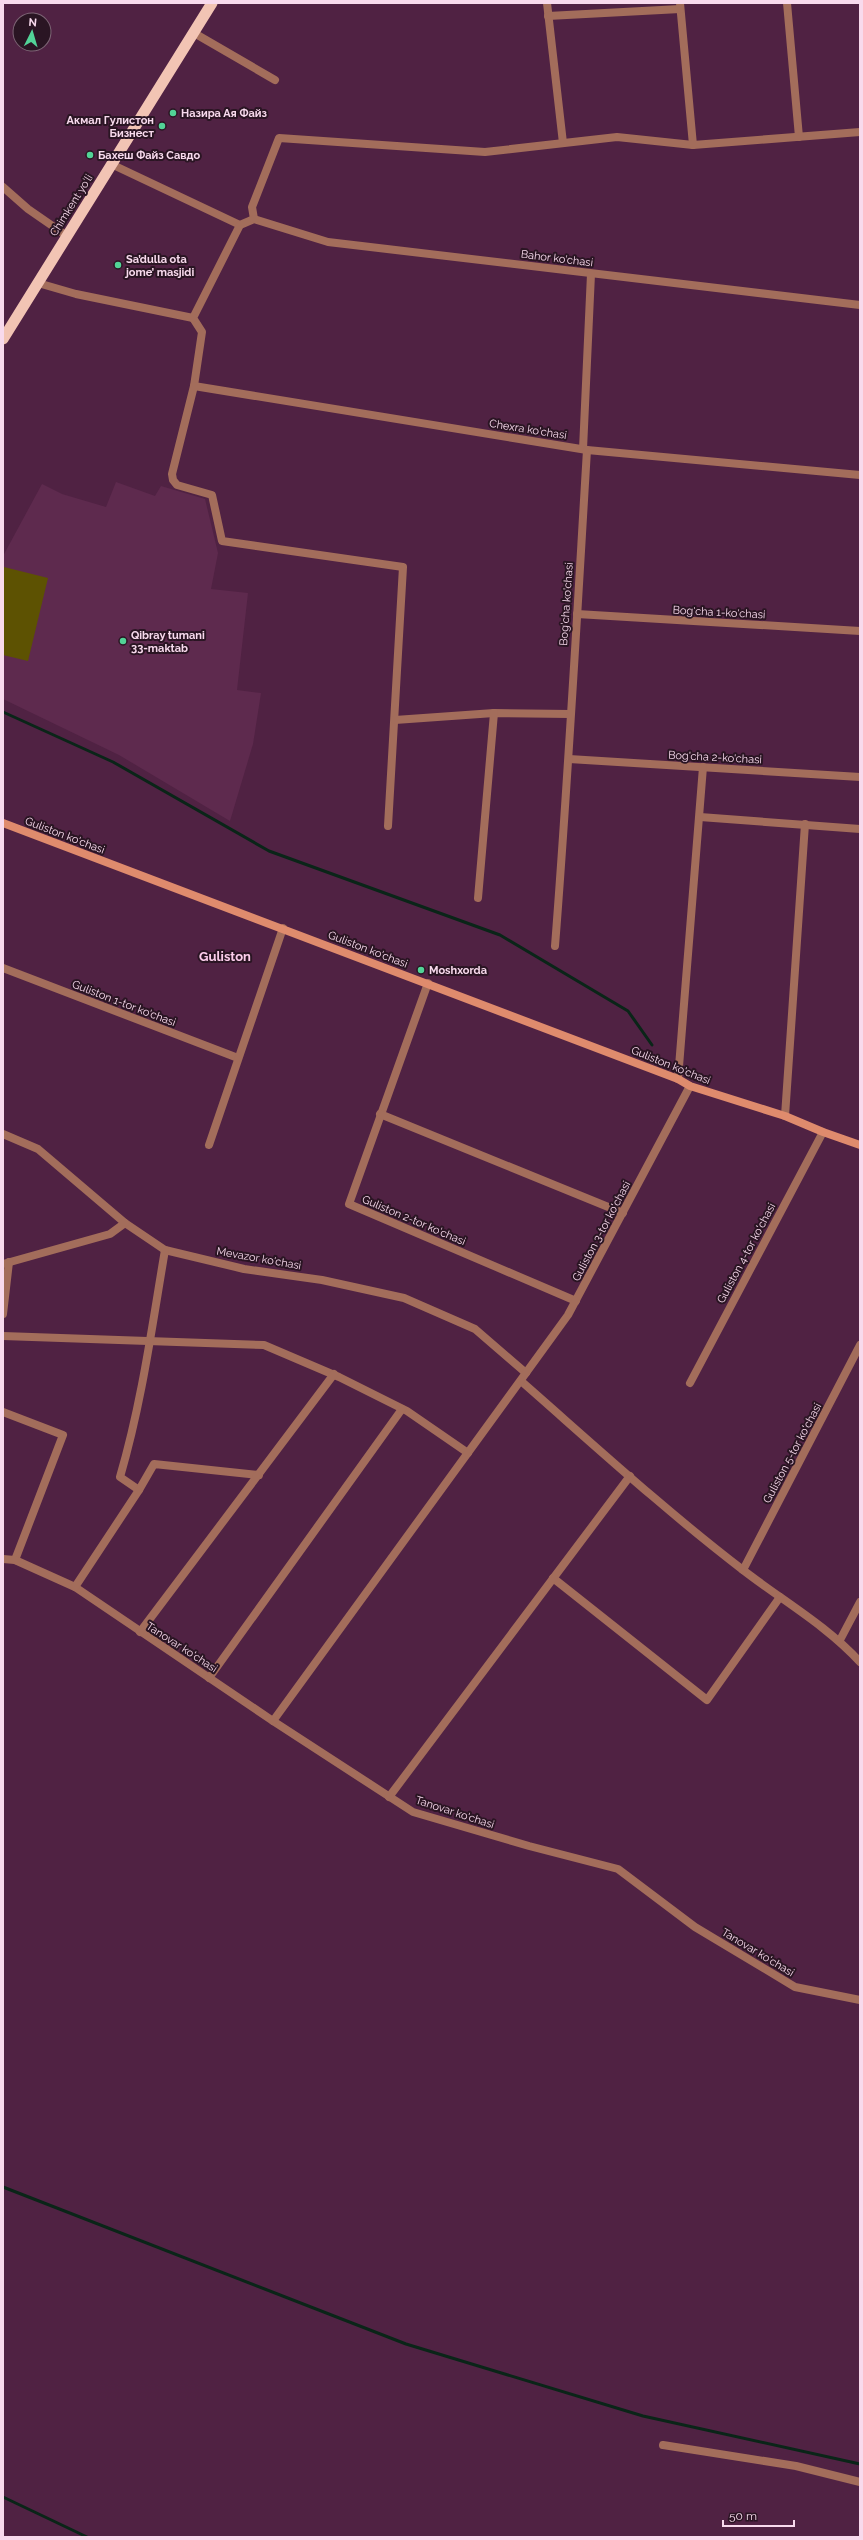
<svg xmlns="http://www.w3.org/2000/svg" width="863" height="2540" font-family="Raleway,sans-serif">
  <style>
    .built { fill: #5e2a4e }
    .park { fill: #5d5202 }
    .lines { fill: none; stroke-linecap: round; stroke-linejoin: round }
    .stream { stroke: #0a2518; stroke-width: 3 }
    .minor { stroke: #a36d5b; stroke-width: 8 }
    .secondary { stroke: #df8b6d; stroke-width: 8 }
    .trunk { stroke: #f2c4b4; stroke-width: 11 }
    .poi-dot { fill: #52d397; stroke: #2a1523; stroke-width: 1.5 }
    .labels { text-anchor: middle; stroke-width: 4; stroke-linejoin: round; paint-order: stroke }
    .poi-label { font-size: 11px; font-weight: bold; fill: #f8daed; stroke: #2a1523; text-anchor: start }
    .street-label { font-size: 11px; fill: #f8daed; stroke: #2a1523 }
    .quarter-label { font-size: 13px; font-weight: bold; fill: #fccdeb; stroke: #2a1523 }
  </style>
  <rect width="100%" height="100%" fill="#502243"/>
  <path class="built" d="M116,482L155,496L161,486L205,499L218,553L211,589L248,593L237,690L261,693L253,744L230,821L119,755L3,699V556L42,484L62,494L106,507Z"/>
  <path class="park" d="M4,567L48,578L28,661L3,655Z"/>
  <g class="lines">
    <g class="stream">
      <path d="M3,712L113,762L269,851L500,935L628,1011L652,1045"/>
      <path d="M3,2187L406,2344L643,2416L860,2464"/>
      <path d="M3,2497L87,2537"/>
    </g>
    <g class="minor">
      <path d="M547,3L563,143"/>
      <path d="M680,3L693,145"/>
      <path d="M787,3L799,137"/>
      <path d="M548,16L680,9"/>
      <path d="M194,33L275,80"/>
      <path d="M111,164L240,225"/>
      <path d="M3,187L28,209L67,236"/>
      <path d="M254,219L240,225L193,318L202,332L194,386L172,474L173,480L177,485L212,495L222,541L403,567L388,826"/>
      <path d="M254,219L252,207L279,138L485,152L617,137L693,145L860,132"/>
      <path d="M254,219L328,242L860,305"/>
      <path d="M38,283L76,294L193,318"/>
      <path d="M194,386L587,450L860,475"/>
      <path d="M583,449L591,274"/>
      <path d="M577,614L860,631"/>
      <path d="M395,720L494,713L570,714"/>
      <path d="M569,759L860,777"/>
      <path d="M700,817L860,829"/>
      <path d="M478,898L494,713"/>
      <path d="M555,946C568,781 577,616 587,450"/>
      <path d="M3,968L238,1058"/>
      <path d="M428,983L349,1204L576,1301"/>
      <path d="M678,1079L703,767"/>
      <path d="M380,1114L623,1213"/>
      <path d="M785,1116L805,824"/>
      <path d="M3,1134L38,1149L125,1223L165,1250L244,1269L322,1280L404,1298L475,1329L526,1373"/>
      <path d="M209,1145L283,928"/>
      <path d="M3,1264L110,1234L125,1223"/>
      <path d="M3,1314L9,1262"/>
      <path d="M3,1336L264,1345L339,1377L407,1411L468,1453"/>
      <path d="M521,1381C594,1445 666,1511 743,1570C783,1601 826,1625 860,1662"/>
      <path d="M690,1383L823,1132"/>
      <path d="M3,1412L63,1435L15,1560"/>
      <path d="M139,1490L120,1477C142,1402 152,1326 165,1250"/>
      <path d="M3,1559L15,1560L75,1587L273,1721L413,1812L529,1846L618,1869L695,1927L795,1987L860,2000"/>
      <path d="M743,1570L860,1345"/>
      <path d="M553,1578L707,1700L780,1597"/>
      <path d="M75,1587L139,1490L154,1464L259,1475"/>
      <path d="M140,1632L334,1374"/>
      <path d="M840,1640L860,1602"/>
      <path d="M209,1678L402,1409"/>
      <path d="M273,1721L568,1315L690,1086"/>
      <path d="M389,1797L630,1476"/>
      <path d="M663,2445L796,2466L860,2482"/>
    </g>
    <path class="secondary" d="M3,823L678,1079L690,1086L785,1116L823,1132L860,1145"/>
    <path class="trunk" d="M3,339L212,3"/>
  </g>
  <g class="poi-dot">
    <circle cx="173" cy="113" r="4"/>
    <circle cx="162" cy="126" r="4"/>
    <circle cx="90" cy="155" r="4"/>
    <circle cx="118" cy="265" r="4"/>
    <circle cx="123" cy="641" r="4"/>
    <circle cx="421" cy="970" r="4"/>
  </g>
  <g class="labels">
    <g class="poi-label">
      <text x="181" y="117">Назира Ая Файз</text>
      <text x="154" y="124" text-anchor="end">Акмал Гулистон<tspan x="154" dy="13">Бизнест</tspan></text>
      <text x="98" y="159">Бахеш Файз Савдо</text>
      <text x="126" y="263">Sa’dulla ota<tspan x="126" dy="13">jome’ masjidi</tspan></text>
      <text x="131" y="639">Qibray tumani<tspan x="131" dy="13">33-maktab</tspan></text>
      <text x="429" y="974">Moshxorda</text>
    </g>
    <g class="street-label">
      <text transform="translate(71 205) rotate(-58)" y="4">Chimkent yo‘li</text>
      <text transform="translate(557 258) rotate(7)" y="4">Bahor ko'chasi</text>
      <text transform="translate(528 429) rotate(9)" y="4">Chexra ko'chasi</text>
      <text transform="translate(566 604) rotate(-86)" y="4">Bog'cha ko'chasi</text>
      <text transform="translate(719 612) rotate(3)" y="4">Bog'cha 1-ko'chasi</text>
      <text transform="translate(715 757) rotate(3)" y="4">Bog'cha 2-ko'chasi</text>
      <text transform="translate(65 835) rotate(21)" y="4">Guliston ko'chasi</text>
      <text transform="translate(368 949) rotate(21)" y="4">Guliston ko'chasi</text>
      <text transform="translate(124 1003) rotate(21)" y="4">Guliston 1-tor ko'chasi</text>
      <text transform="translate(671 1065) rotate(22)" y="4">Guliston ko'chasi</text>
      <text transform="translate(414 1220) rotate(23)" y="4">Guliston 2-tor ko'chasi</text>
      <text transform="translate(601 1231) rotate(-62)" y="4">Guliston 3-tor ko'chasi</text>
      <text transform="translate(746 1253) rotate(-62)" y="4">Guliston 4-tor ko'chasi</text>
      <text transform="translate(259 1258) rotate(10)" y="4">Mevazor ko'chasi</text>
      <text transform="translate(792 1453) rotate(-62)" y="4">Guliston 5-tor ko'chasi</text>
      <text transform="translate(182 1647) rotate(33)" y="4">Tanovar ko'chasi</text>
      <text transform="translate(455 1812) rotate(18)" y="4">Tanovar ko'chasi</text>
      <text transform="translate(758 1952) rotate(31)" y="4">Tanovar ko'chasi</text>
    </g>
    <g class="quarter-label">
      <text x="225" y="961">Guliston</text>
    </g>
  </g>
  <rect width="863" height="2540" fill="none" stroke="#f8daed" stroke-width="8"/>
  <g transform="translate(32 32) rotate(5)"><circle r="19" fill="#2a1523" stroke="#7c6474"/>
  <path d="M0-3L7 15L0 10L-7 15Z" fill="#52d397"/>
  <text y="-6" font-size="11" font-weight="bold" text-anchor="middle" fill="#f8daed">N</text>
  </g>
  <path d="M723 2520v6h71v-6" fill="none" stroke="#f8daed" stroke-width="2"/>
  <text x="729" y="2520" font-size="12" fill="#f8daed" stroke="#2a1523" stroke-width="3" paint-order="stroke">50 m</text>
</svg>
